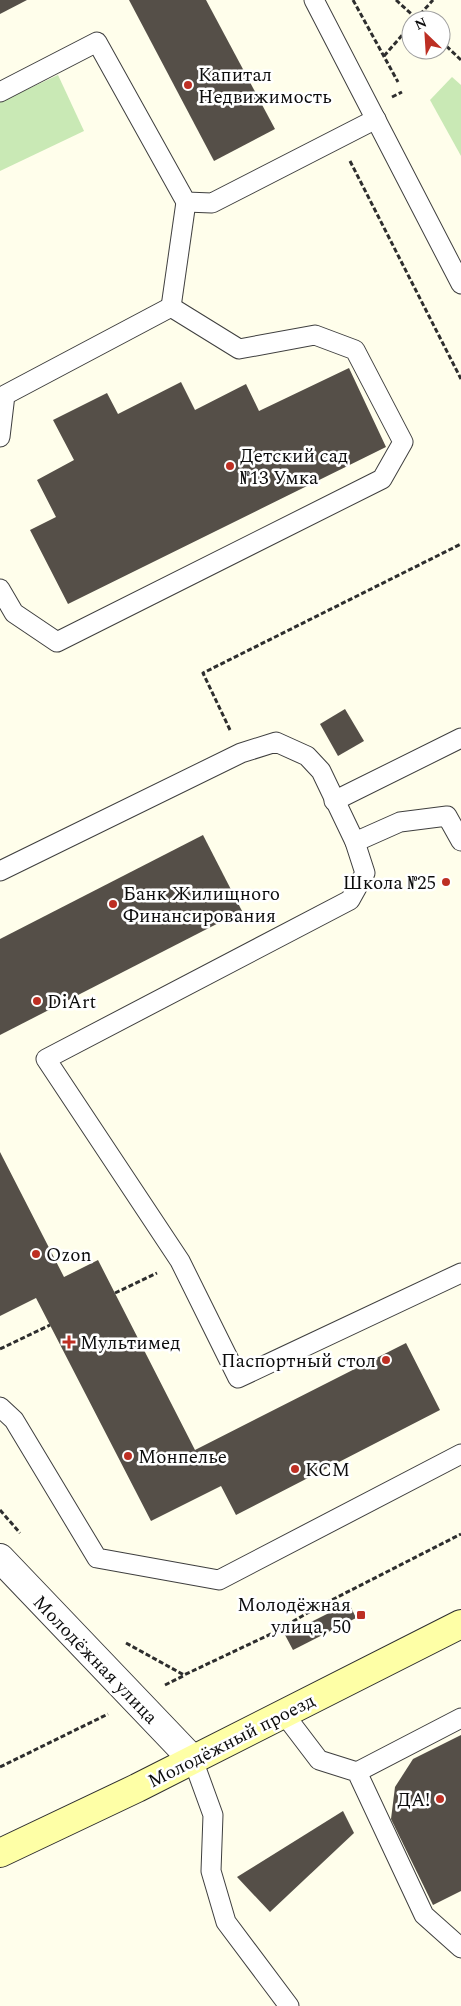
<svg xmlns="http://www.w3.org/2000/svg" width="461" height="2006" font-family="Spectral,serif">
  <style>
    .green { fill: #c9e9b5 }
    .building { fill: #554f48 }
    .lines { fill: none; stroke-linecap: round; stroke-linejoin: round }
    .service-casing { stroke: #3f3f3f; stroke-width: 21 }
    .minor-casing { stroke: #3f3f3f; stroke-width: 30 }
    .secondary-casing { stroke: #2e2e2e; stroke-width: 30 }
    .path { stroke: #2e2e2e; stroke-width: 3; stroke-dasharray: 5 2.5; stroke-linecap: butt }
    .service { stroke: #fff; stroke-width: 19 }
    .minor { stroke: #fff; stroke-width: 28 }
    .secondary { stroke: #feffa6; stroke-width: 28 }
    .poi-dot { fill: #bd2f23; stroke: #fff; stroke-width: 2 }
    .labels { text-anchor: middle; stroke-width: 5; stroke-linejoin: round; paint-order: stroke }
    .poi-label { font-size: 19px; fill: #0c0c0c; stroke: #fff; text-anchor: start }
    .street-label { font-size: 19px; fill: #0c0c0c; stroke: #fff }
  </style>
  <rect width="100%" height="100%" fill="#fffeeb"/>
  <g class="green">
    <path d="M58,75L84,131L0,171V102Z"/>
    <path d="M452,77L461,85V156L430,100Z"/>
  </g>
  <g class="building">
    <path d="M0,0H27L0,14Z"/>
    <path d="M129,0H206L275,129L214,161Z"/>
    <path d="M349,368L386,447L68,604L30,530L56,517L37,480L74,460L53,420L107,393L118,414L181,382L195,410L246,384L259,411Z"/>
    <path d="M345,709L364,741L338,756L320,724Z"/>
    <path d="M203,835L242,911L0,1035V939Z"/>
    <path d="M0,1152L64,1277L98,1260L195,1450L406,1343L440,1410L236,1515L221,1486L151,1521L36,1298L0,1316Z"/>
    <path d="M349,1603L356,1618L293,1650L285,1635Z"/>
    <path d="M461,1735V1891L433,1905L391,1819L395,1787L413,1759Z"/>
    <path d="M343,1811L354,1833L270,1912L237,1877Z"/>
  </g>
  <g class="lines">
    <g class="service-casing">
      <g id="service">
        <path d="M314,0L461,284"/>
        <path d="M0,92L97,42L186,202L212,203L376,119"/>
        <path d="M171,307L186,202"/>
        <path d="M0,437L5,395L171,307"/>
        <path d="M0,589L14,613L57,642L382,479L403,442L355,350L315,335L239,349L171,307"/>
        <path d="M334,801L461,738"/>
        <path d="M355,842L400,822L447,816L461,841"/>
        <path d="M0,871L241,753L276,742L307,756L321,771L355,842L365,873L350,900L46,1059L180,1261L238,1378L461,1273"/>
        <path d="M0,1407L14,1420L97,1558L219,1580L461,1454"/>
        <path d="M284,1714L319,1760L357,1772L424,1915L461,1948"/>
        <path d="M193,1760L213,1815L211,1871L226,1922L289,2006"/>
        <path d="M357,1772L461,1718"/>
      </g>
    </g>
    <g class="minor-casing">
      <path id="minor" d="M0,1558L193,1760"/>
    </g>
    <g class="secondary-casing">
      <path id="secondary" d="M0,1853L137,1788L461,1624"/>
    </g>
    <g class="path">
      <path d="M353,0L398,82"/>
      <path d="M396,0L418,20"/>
      <path d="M415,20L433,0"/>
      <path d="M441,41L461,60"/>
      <path d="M384,56L411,25"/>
      <path d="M392,97L402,92"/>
      <path d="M350,161L461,379"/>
      <path d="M230,730L203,673L461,544"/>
      <path d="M115,1293L157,1273"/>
      <path d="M0,1349L50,1325"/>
      <path d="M0,1510L20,1533"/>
      <path d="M126,1643L184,1675L273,1633L316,1608L461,1534"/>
      <path d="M165,1685L183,1676"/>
      <path d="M0,1767L108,1714"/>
    </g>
    <use href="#service" class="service"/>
    <use href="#minor" class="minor"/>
    <use href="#secondary" class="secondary"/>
  </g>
  <g class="poi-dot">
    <circle cx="188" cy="85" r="5"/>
    <circle cx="230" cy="466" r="5"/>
    <circle cx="446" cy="882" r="5"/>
    <circle cx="113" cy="904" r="5"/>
    <circle cx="37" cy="1001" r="5"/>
    <circle cx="36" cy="1254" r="5"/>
    <path d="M66.5 1334.5h5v5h5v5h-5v5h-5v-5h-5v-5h5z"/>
    <circle cx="386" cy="1360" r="5"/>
    <circle cx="128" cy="1456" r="5"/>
    <circle cx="295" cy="1469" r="5"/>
    <rect x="356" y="1610" width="10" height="10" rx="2.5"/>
    <circle cx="440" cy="1799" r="5"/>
  </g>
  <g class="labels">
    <g class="poi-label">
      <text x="198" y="81">Капитал<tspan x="198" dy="22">Недвижимость</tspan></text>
      <text x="240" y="462">Детский сад<tspan x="240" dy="22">№13 Умка</tspan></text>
      <text x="436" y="889" text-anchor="end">Школа №25</text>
      <text x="123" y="900">Банк Жилищного<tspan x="123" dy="22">Финансирования</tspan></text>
      <text x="47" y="1008">DiArt</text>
      <text x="46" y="1261">Ozon</text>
      <text x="80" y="1349">Мультимед</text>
      <text x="376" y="1367" text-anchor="end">Паспортный стол</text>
      <text x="138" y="1463">Монпелье</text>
      <text x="305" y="1476">КСМ</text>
      <text x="351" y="1611" text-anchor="end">Молодёжная<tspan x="351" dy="22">улица, 50</tspan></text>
      <text x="430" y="1806" text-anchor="end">ДА!</text>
    </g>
    <g class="street-label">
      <text transform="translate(96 1659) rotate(46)" y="7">Молодёжная улица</text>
      <text transform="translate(231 1740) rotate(-27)" y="7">Молодёжный проезд</text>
    </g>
  </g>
  <g transform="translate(426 35) rotate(335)"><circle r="24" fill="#ffffff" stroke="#9e9e9e"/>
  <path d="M0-4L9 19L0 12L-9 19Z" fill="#bd2f23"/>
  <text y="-8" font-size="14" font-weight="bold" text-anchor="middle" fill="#0c0c0c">N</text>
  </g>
</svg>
